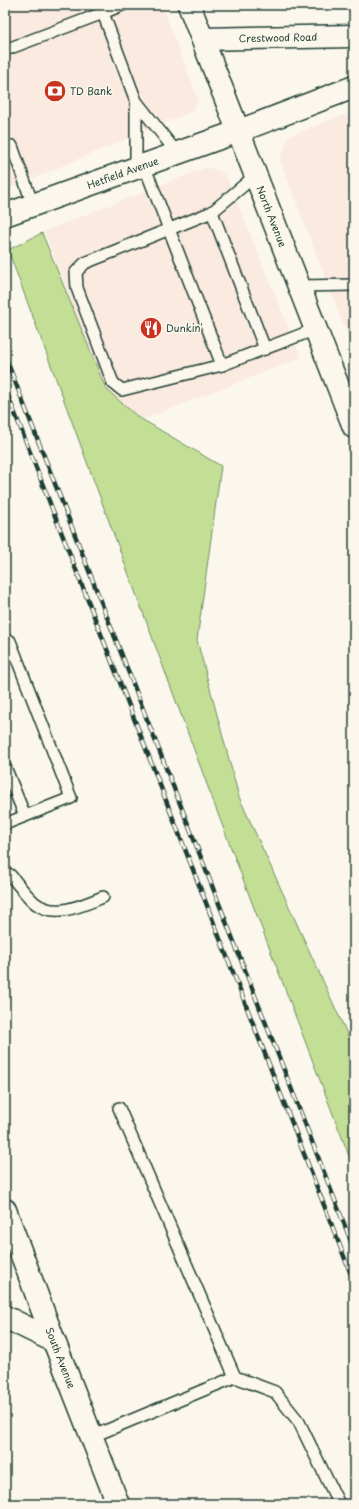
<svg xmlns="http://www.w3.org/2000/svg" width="359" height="1509" font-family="'Playpen Sans',sans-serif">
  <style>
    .built { fill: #fbeadf }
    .green { fill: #c3df96; stroke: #718e65 }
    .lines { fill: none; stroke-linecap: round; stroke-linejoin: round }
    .service-casing { stroke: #1f3d34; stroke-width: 14 }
    .minor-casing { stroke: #1f3d34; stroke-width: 25 }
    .tertiary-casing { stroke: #1f3d34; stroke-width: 25 }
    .secondary-casing { stroke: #1f3d34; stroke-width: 25 }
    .service { stroke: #fbf7ec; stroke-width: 11 }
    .minor { stroke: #fbf7ec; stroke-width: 22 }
    .tertiary { stroke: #fbf7ec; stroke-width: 22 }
    .secondary { stroke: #fbf7ec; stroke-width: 22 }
    .rail-casing { stroke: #1f3d34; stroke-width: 4.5 }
    .rail { stroke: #fbf7ec; stroke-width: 3; stroke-dasharray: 9; stroke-linecap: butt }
    .labels { text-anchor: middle; stroke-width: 3; stroke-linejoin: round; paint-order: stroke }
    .street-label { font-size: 10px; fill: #1f3d34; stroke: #fbf7ec }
    .poi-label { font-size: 10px; fill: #1f3d34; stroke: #fbf7ec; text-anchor: start }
  </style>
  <rect width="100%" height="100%" fill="#fbf7ec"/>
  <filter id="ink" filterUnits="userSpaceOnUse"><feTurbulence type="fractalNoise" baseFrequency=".025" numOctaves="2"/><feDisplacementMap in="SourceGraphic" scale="8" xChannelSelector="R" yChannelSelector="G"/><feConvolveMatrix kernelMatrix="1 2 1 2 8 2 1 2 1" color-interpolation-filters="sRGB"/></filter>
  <g filter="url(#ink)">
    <g class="built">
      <path d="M5,5H162L198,99L193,111L5,190Z"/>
      <path d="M354,111V352L280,160L289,136Z"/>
      <path d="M207,167L225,173L301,358L120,428L44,231Z"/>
    </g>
    <path class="green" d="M42,233L106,389L138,417L221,466L197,640L239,797L354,1049V1169L215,806L8,250Z"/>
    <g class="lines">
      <g class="service-casing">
        <g id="service">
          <path d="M100,5L103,13L122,5"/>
          <path d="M5,50L103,13L136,101L177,153"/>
          <path d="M12,146L33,205"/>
          <path d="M144,165L222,365L316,329"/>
          <path d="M136,168V101"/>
          <path d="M212,212L265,349"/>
          <path d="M299,286L354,285"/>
          <path d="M222,365L122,390L113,383L77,288L76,272L85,263L212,212L256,175"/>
          <path d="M5,643L10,641L71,798L5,824"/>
          <path d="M5,767L25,816"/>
          <path d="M5,872L10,875C18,884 26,895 35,903C55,919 83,905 103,897"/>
          <path d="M119,1108L235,1377"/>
          <path d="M91,1437L235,1377L275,1392L299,1422L339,1504"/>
        </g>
      </g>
      <g class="minor-casing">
        <g id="minor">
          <path id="s1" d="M203,39L354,36"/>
          <path d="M239,131L354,87"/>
          <path d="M5,1317L54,1341"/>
        </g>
      </g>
      <g class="tertiary-casing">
        <g id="tertiary">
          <path id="s2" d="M5,215L239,131"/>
        </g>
      </g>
      <g class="secondary-casing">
        <g id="secondary">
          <path id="s3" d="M189,5L354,427"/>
          <path id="s4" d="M5,1210L54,1341L118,1504"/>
        </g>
      </g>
      <use href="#service" class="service"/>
      <use href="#minor" class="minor"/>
      <use href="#tertiary" class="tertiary"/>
      <use href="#secondary" class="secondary"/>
      <g class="rail-casing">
        <g id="rail">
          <path d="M5,356L354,1249"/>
          <path d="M5,388L354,1282"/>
        </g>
      </g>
      <use href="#rail" class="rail"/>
    </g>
  </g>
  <defs>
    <g id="bank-disc" transform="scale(1.15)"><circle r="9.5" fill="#c8321e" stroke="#fbf7ec"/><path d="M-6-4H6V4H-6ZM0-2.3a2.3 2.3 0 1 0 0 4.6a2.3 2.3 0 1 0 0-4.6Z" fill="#fff"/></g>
    <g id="restaurant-disc" transform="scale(1.15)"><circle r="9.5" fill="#c8321e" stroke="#fbf7ec"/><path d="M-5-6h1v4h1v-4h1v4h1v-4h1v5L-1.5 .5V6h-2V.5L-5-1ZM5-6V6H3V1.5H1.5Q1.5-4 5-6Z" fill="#fff"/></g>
  </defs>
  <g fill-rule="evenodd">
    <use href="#bank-disc" x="55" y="91"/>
    <use href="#restaurant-disc" x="151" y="328"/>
  </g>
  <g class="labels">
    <g class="street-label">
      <text dy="4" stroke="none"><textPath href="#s1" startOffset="75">Crestwood Road</textPath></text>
      <text dy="4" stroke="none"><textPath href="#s2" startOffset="125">Hetfield Avenue</textPath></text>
      <text dy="4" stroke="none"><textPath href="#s3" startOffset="227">North Avenue</textPath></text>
      <text dy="4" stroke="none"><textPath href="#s4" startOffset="158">South Avenue</textPath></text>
    </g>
    <g class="poi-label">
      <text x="70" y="95">TD Bank</text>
      <text x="166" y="332">Dunkin'</text>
    </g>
  </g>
  <rect width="359" height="1509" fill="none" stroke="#fbf7ec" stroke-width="20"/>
  <rect x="10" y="10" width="339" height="1489" fill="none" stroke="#1f3d34" stroke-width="1.5" filter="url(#ink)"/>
</svg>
